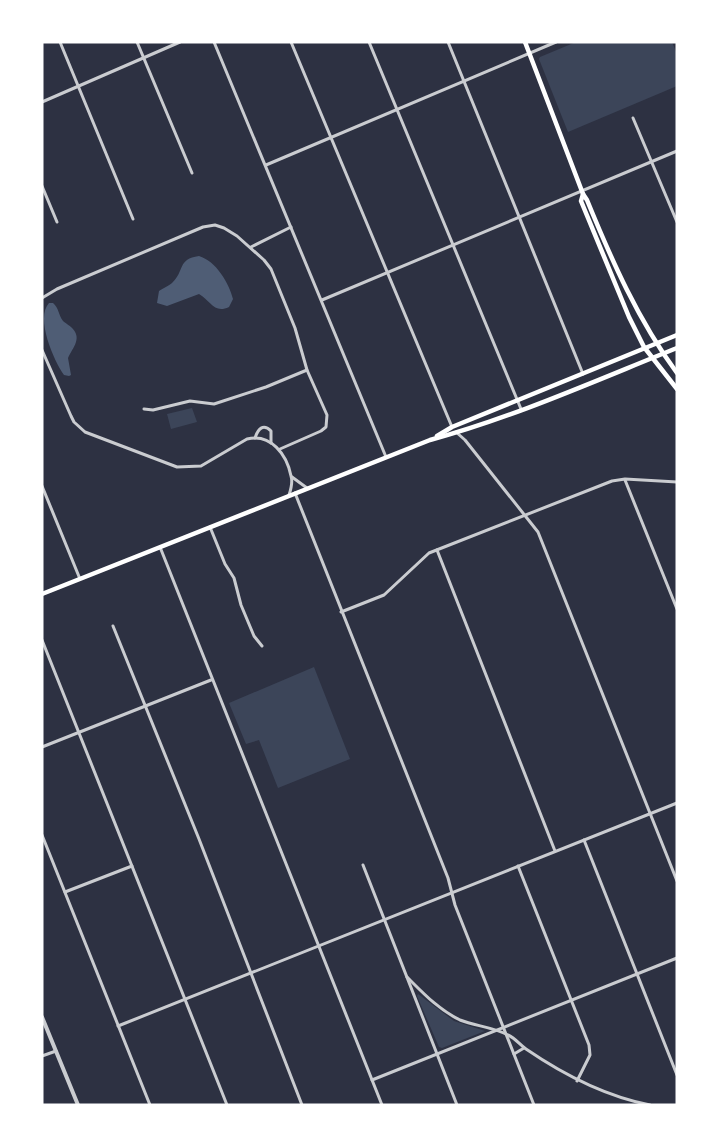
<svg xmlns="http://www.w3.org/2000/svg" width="719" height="1147" font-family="'PT Sans',sans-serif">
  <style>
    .green { fill: #3c4559 }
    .water { fill: #4f5d75 }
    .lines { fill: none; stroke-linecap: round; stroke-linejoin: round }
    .minor { stroke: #caccd0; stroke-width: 3 }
    .tertiary { stroke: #caccd0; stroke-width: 4 }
    .secondary { stroke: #fff; stroke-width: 4.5 }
  </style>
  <rect width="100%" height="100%" fill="#2d3142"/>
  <g class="green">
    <path d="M576,42H672L677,54V86L568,132L539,59L540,57Z"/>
    <path d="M192,408L197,422L171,429L167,414Z"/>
    <path d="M314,667L350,759L278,788L259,740L246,744L229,703Z"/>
    <path d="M418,994L454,1021L485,1031L442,1048L439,1047L417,996Z"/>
  </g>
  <g class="water">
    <path d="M199,256C216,261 229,283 233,299L229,307C214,314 211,301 199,294L167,306L157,303L159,291C163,288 169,286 172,283C185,271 177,259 199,256Z"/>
    <path d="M49,303H53C59,308 58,314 63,321C64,322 70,326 71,327C83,338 73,347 68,358L71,375L69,376L64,375C54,361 35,318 49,303Z"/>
  </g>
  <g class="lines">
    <g class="minor">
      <path d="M60,42L133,219"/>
      <path d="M137,42L192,173"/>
      <path d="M214,42L386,457"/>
      <path d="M291,42L452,427"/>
      <path d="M369,42L521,409"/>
      <path d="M448,42L583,374"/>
      <path d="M42,102L180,42"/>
      <path d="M633,118L677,222"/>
      <path d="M266,165L556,42"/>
      <path d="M42,186L57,222"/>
      <path d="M251,247L291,227"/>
      <path d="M42,298L57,289L203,227L215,225L224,228L237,236L264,260L271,269L295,328L307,370L327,415L326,427L321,431L280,449"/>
      <path d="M322,300L677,151"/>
      <path d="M42,350L71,416L74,422L85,432L177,467L201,466L247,439C271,433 287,455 291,476C293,482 291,489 289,495"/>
      <path d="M144,409L153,410L190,401L214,404L266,387L307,370"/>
      <path d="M456,432L465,440L538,532L677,881"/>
      <path d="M255,438C258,429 263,423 271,431V443"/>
      <path d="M292,477L307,488"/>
      <path d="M625,480L677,609"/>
      <path d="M42,486L80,579"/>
      <path d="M295,493L448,878L455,905L534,1105"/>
      <path d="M210,527L225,564L234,578L241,605L254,636L262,646"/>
      <path d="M160,547L382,1105"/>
      <path d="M437,550L555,851"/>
      <path d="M341,612L384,595L429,553L612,481L625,479L677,482"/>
      <path d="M113,626L199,839L302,1105"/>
      <path d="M42,640L227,1105"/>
      <path d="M42,747L211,680"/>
      <path d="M42,835L150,1105"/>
      <path d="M584,840L677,1075"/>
      <path d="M363,865L457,1105"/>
      <path d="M518,866L589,1045L590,1055L577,1081"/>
      <path d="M65,892L132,866"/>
      <path d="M407,977C423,993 439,1010 460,1020C475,1026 493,1027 508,1035C515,1038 520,1045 526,1049C564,1075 604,1096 650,1105"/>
      <path d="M118,1026L677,803"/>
      <path d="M514,1054L524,1048"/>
      <path d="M42,1056L56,1051"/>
      <path d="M372,1080L677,958"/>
    </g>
    <path class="tertiary" d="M42,1017L78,1105"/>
    <g class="secondary">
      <path d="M525,42L583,194L587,200C612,261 638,320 677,373"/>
      <path d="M583,194L581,201L629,317L644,347L677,389"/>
      <path d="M437,436L452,427L677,335"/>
      <path d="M42,594L430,440C512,418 597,380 677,348"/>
    </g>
  </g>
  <rect width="719" height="1147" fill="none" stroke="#ffffff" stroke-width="87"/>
</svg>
